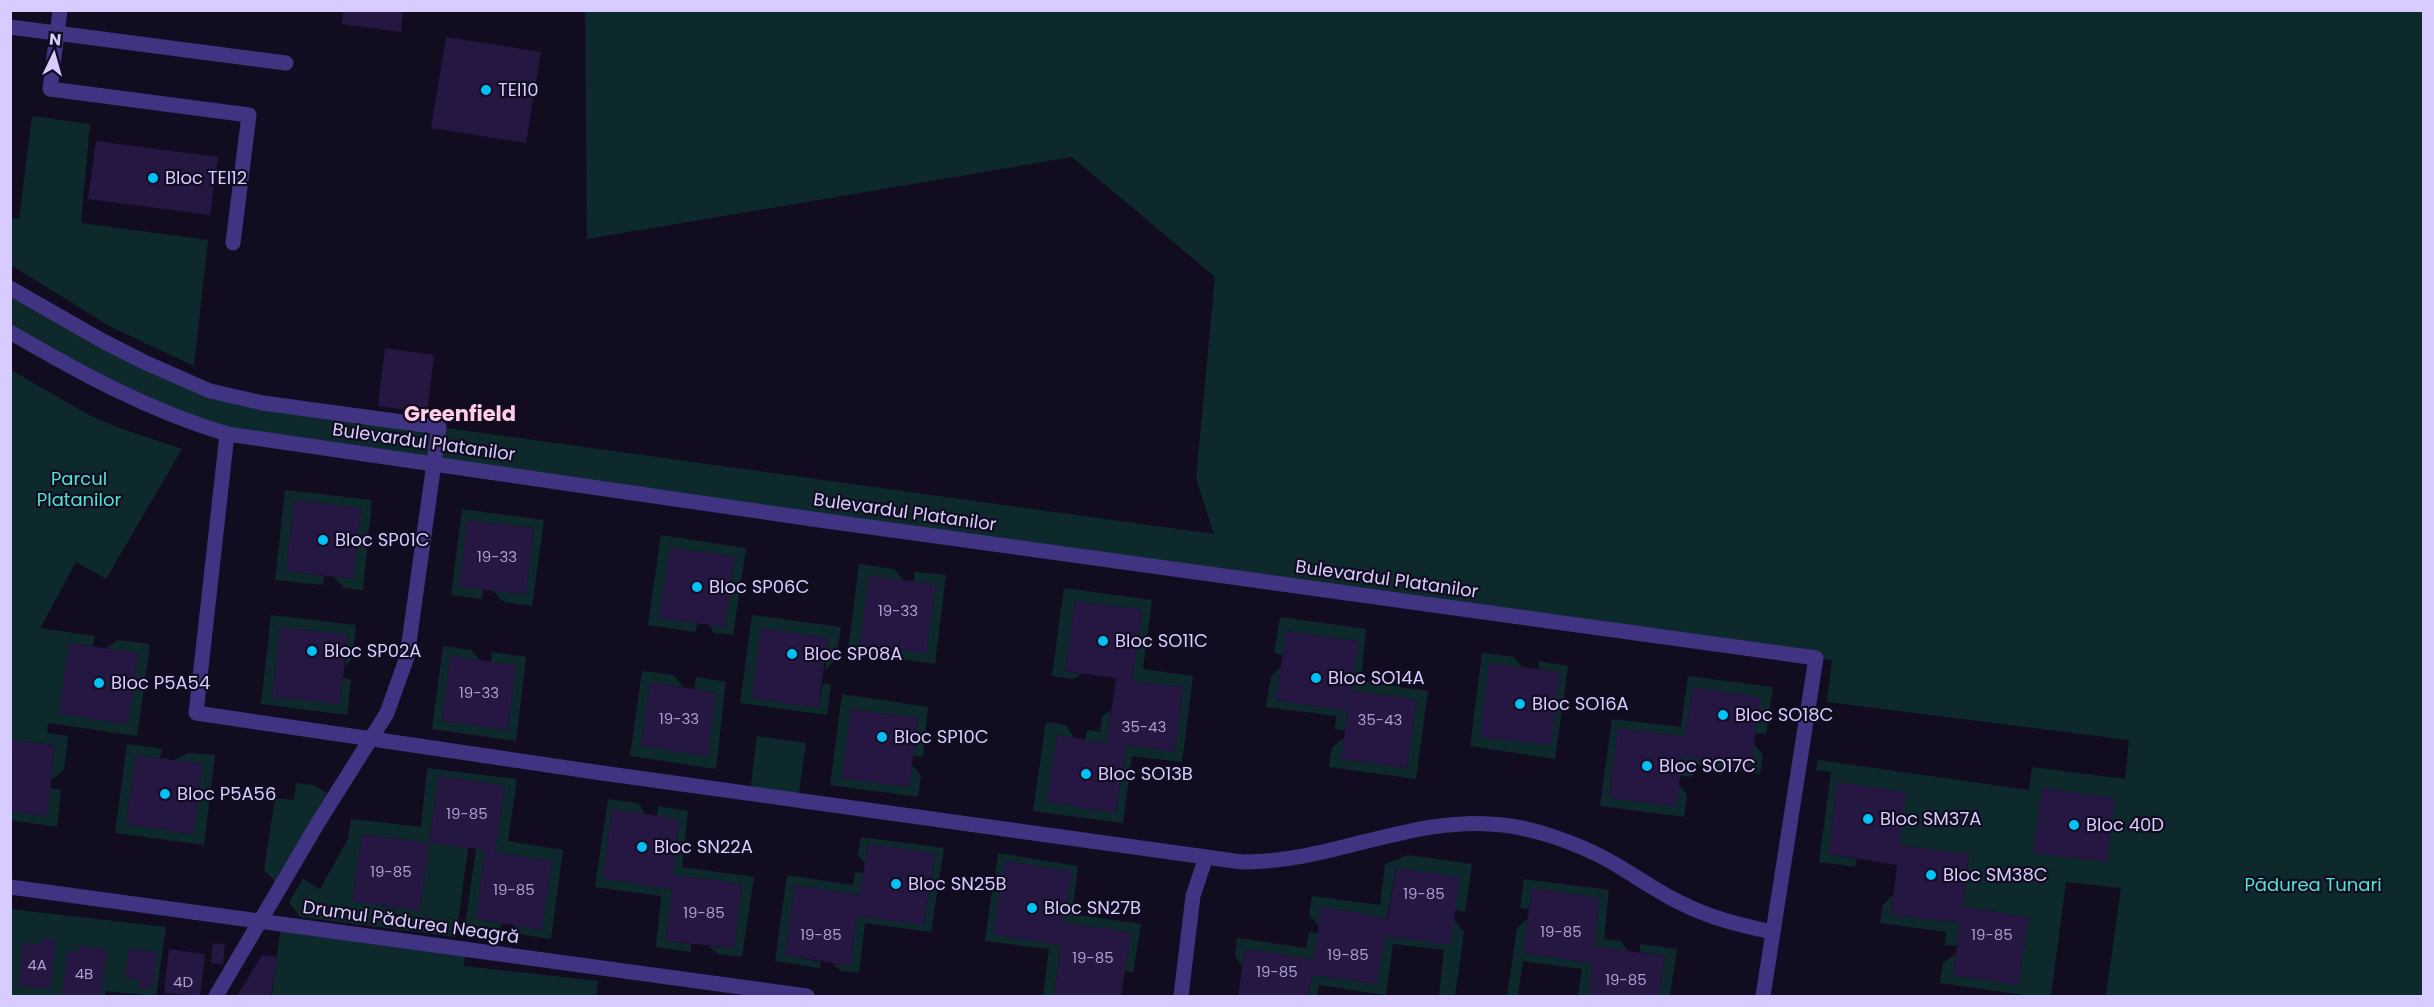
<svg xmlns="http://www.w3.org/2000/svg" width="2434" height="1007" font-family="Poppins,sans-serif">
  <style>
    .green { fill: #0e292b; fill-rule: evenodd }
    .building { fill: #251742 }
    .lines { fill: none; stroke-linecap: round; stroke-linejoin: round }
    .minor { stroke: #403482; stroke-width: 15 }
    .poi-dot { fill: #00c1f6; stroke: #120c21; stroke-width: 2 }
    .labels { text-anchor: middle; stroke-width: 4.5; stroke-linejoin: round; paint-order: stroke }
    .number-label { font-size: 15px; fill: #aa9ed0 }
    .poi-label { font-size: 18px; fill: #d7cbff; stroke: #120c21; text-anchor: start }
    .street-label { font-size: 18px; fill: #d7cbff; stroke: #120c21 }
    .park-label { font-size: 18px; fill: #51e5d1; stroke: #120c21 }
    .quarter-label { font-size: 21px; font-weight: bold; fill: #ffcde7; stroke: #120c21 }
  </style>
  <rect width="100%" height="100%" fill="#120c21"/>
  <g class="green">
    <path d="M585,11H2423V996H2106L2121,888L2066,882L2051,996H2031L1940,983L1943,963L1956,953L1953,975L2018,984L2029,917L1963,907L1969,854L1900,845L1837,783L1829,854L1856,859L1855,867L1819,862L1831,772L1816,770L1818,760L2029,790L2032,767L2125,779L2129,740L1827,702L1832,660L227,434L11,332V288L210,391L439,427L1214,534L1196,478L1215,277L1072,157L587,239Z"/>
    <path d="M32,116L90,124L81,223L208,240L194,366L111,327L11,265V218L19,219Z"/>
    <path d="M11,370L87,414L119,428L182,449L106,579L76,562L40,628L95,636L93,646L70,643L128,723L138,653L106,648L118,640L150,644L137,736L48,723L47,733L68,736L64,770L51,780L55,745L11,740Z"/>
    <path d="M285,490L372,500L363,590L344,588L334,577L353,579L361,508L294,500L286,571L324,576L323,585L275,580Z"/>
    <path d="M462,509L544,520L532,606L504,602L492,590L526,594L534,528L467,520L483,590L482,599L451,595Z"/>
    <path d="M661,535L746,548L733,635L714,633L709,625L725,626L735,557L670,547L660,618L697,623L696,632L648,625Z"/>
    <path d="M859,564L894,569L903,580L926,654L936,585L914,581L915,572L946,575L935,664L848,651Z"/>
    <path d="M1064,588L1152,600L1143,669L1193,676L1182,762L1132,756L1123,823L1033,811L1046,722L1066,725L1074,738L1057,735L1047,802L1116,813L1126,745L1175,752L1183,687L1132,681L1142,610L1075,601L1065,671L1081,674L1074,679L1052,676Z"/>
    <path d="M271,615L356,625L353,657L345,667L348,635L280,627L272,696L340,704L343,678L351,680L347,715L261,704Z"/>
    <path d="M752,615L841,627L836,659L825,670L828,638L761,629L753,698L818,708L823,683L831,684L827,715L740,703Z"/>
    <path d="M1280,617L1366,629L1361,681L1428,691L1416,779L1329,767L1332,747L1344,738L1342,759L1407,768L1417,700L1351,690L1358,641L1286,631L1283,655L1274,653Z"/>
    <path d="M443,646L471,650L481,661L450,657L442,721L508,730L516,665L491,662L492,652L526,657L516,741L432,729Z"/>
    <path d="M1482,653L1514,657L1523,668L1559,672L1539,669V661L1568,666L1555,759L1470,746Z"/>
    <path d="M1281,667L1276,700L1348,711L1345,730L1335,729L1336,716L1266,707L1271,676Z"/>
    <path d="M642,671L673,675L684,687L650,683L641,745L716,692L694,689L696,677L726,682L716,769L630,756Z"/>
    <path d="M1688,676L1773,687L1766,734L1755,733L1693,687L1685,737L1618,728L1609,797L1675,806L1679,785L1687,795L1684,817L1600,806L1612,719L1681,727Z"/>
    <path d="M842,694L928,707L923,757L913,756L918,718L851,709L909,787L912,765L921,776L918,797L830,785Z"/>
    <path d="M1111,710L1107,743L1085,740L1087,730L1100,732L1102,716Z"/>
    <path d="M757,736L806,743L798,799L750,792Z"/>
    <path d="M127,744L162,749L160,758L136,755L126,824L193,834L203,764L174,760L189,753L215,755L204,845L115,833Z"/>
    <path d="M1754,744L1763,755L1760,774L1693,764L1692,777L1680,776L1683,756Z"/>
    <path d="M427,768L517,779L508,841L563,850L551,939L513,933L514,925L542,930L552,861L495,852L505,786L439,776L429,842L468,848L456,937L300,917L289,902L303,879L320,889L348,839L351,819L421,827ZM362,834L429,843L420,911L352,901Z"/>
    <path d="M296,783L313,785L327,793L275,881L264,870L275,798L294,800Z"/>
    <path d="M49,788L61,790L57,827L11,820V811L46,816Z"/>
    <path d="M608,799L638,803L645,814L612,809L603,878L672,889L666,941L691,944V952L656,947L661,896L595,887Z"/>
    <path d="M658,806L688,811L682,867L754,877L742,957L718,954L708,946L734,948L742,884L673,875L679,820L657,816Z"/>
    <path d="M861,837L944,848L931,932L865,923L859,973L841,971L833,964L850,966L857,916L924,925L935,854L868,844L865,864L858,855Z"/>
    <path d="M476,849L485,850L476,919L503,924L495,931L465,927Z"/>
    <path d="M998,853L1078,866L1072,914L1141,924L1133,972L1125,971L1131,932L1064,923L1071,871L1005,861L1001,885L995,878Z"/>
    <path d="M1408,855L1472,864L1465,912L1455,910L1396,868L1387,918L1322,907L1319,926L1309,915L1312,896L1380,905L1385,864Z"/>
    <path d="M855,872L864,873L860,895L795,885L785,955L821,962L820,968L775,961L787,875L853,885Z"/>
    <path d="M1524,879L1609,890L1604,939L1621,941L1628,951L1594,946L1599,898L1532,888L1529,909L1520,908Z"/>
    <path d="M992,891L1000,893L994,935L1061,944L1054,994L1066,996H1043L1049,949L985,941Z"/>
    <path d="M1893,895L1891,915L1960,923L1957,946L1945,945L1946,932L1880,923L1883,905Z"/>
    <path d="M10,909L166,927L156,996L106,991L105,996H11Z"/>
    <path d="M1528,918L1523,953L1592,963L1589,996H1578L1582,969L1523,961L1518,996H1507L1517,928Z"/>
    <path d="M1454,920L1464,932L1455,996H1439L1444,950L1393,944L1386,995L1319,985L1317,996H1308L1312,975L1376,984L1385,936Z"/>
    <path d="M281,924L465,950L464,966L598,981L596,996H272Z"/>
    <path d="M1309,932L1318,934L1314,959L1245,949L1242,966L1235,956L1237,938L1306,948Z"/>
    <path d="M1640,944L1677,949L1670,995L1675,996H1659L1665,956L1640,952Z"/>
  </g>
  <g class="building">
    <path d="M343,10H403L401,32L342,24Z"/>
    <path d="M446,37L541,52L526,143L431,128Z"/>
    <path d="M96,141L218,157L210,215L88,199Z"/>
    <path d="M385,348L434,355L427,413L378,406Z"/>
    <path d="M294,500L361,508L353,579L286,571Z"/>
    <path d="M467,520L534,528L526,594L459,587Z"/>
    <path d="M670,547L735,557L725,627L659,618Z"/>
    <path d="M869,576L936,584L926,654L860,644Z"/>
    <path d="M1075,601L1142,610L1132,681L1183,687L1175,752L1126,745L1116,813L1046,802L1057,735L1107,743L1116,678L1065,671Z"/>
    <path d="M280,627L348,635L340,704L272,697Z"/>
    <path d="M761,628L828,638L818,708L752,698Z"/>
    <path d="M1286,631L1358,641L1351,690L1417,700L1407,768L1341,759L1348,711L1276,700Z"/>
    <path d="M69,643L138,653L128,724L59,714Z"/>
    <path d="M450,656L516,665L508,730L442,721Z"/>
    <path d="M1489,663L1560,672L1551,745L1480,737Z"/>
    <path d="M650,683L716,692L708,756L641,746Z"/>
    <path d="M1693,687L1761,697L1750,767L1683,756L1676,806L1609,798L1618,728L1685,737Z"/>
    <path d="M851,709L918,718L909,787L842,778Z"/>
    <path d="M10,740L55,745L47,816L10,811Z"/>
    <path d="M136,755L203,764L193,834L126,824Z"/>
    <path d="M439,776L505,786L495,852L552,861L542,930L476,919L485,850L429,843Z"/>
    <path d="M1837,782L1906,792L1900,845L1969,854L1963,907L2029,917L2018,985L1953,975L1960,923L1891,915L1897,865L1829,854Z"/>
    <path d="M2042,788L2115,798L2107,862L2033,853Z"/>
    <path d="M612,809L679,819L673,875L742,884L734,948L666,941L672,889L603,878Z"/>
    <path d="M362,834L429,843L420,911L352,901Z"/>
    <path d="M868,844L935,853L924,925L857,916L850,966L785,955L795,885L860,895Z"/>
    <path d="M1005,861L1072,871L1064,923L1131,932L1121,996L1054,995L1061,945L993,935Z"/>
    <path d="M1396,868L1460,877L1450,945L1385,936L1377,984L1312,975L1308,996H1238L1245,949L1314,959L1321,907L1388,918Z"/>
    <path d="M1532,888L1599,898L1594,946L1665,956L1659,996H1589L1592,963L1523,953Z"/>
    <path d="M42,938L56,940L50,989L18,986L23,942L41,945Z"/>
    <path d="M213,943L225,944L223,964L211,963Z"/>
    <path d="M79,945L107,949L101,996H62L67,951L78,952Z"/>
    <path d="M129,948L158,952L152,989L139,988L140,980L125,978Z"/>
    <path d="M169,949L205,954L200,996L164,993Z"/>
    <path d="M262,955L277,957L271,996H237Z"/>
  </g>
  <g class="lines">
    <g class="minor">
      <path d="M60,10L50,89L249,115L233,243"/>
      <path d="M10,27L286,63"/>
      <path d="M10,288L101,340L142,361L210,391L263,403L439,427L407,657L387,713L319,821L216,996"/>
      <path d="M10,332C82,374 148,410 227,434L812,519L1816,658L1763,996"/>
      <path d="M227,434L196,713L602,773L1242,862C1332,863 1413,814 1503,825C1537,829 1576,843 1606,859C1632,873 1655,891 1681,903C1710,918 1740,925 1772,932"/>
      <path d="M10,887L807,996"/>
      <path d="M1181,996L1193,896L1206,857"/>
    </g>
  </g>
  <g class="poi-dot">
    <circle cx="486" cy="90" r="6"/>
    <circle cx="153" cy="178" r="6"/>
    <circle cx="323" cy="540" r="6"/>
    <circle cx="697" cy="587" r="6"/>
    <circle cx="1103" cy="641" r="6"/>
    <circle cx="312" cy="651" r="6"/>
    <circle cx="792" cy="654" r="6"/>
    <circle cx="1316" cy="678" r="6"/>
    <circle cx="99" cy="683" r="6"/>
    <circle cx="1520" cy="704" r="6"/>
    <circle cx="1723" cy="715" r="6"/>
    <circle cx="882" cy="737" r="6"/>
    <circle cx="1647" cy="766" r="6"/>
    <circle cx="1086" cy="774" r="6"/>
    <circle cx="165" cy="794" r="6"/>
    <circle cx="1868" cy="819" r="6"/>
    <circle cx="2074" cy="825" r="6"/>
    <circle cx="642" cy="847" r="6"/>
    <circle cx="1931" cy="875" r="6"/>
    <circle cx="896" cy="884" r="6"/>
    <circle cx="1032" cy="908" r="6"/>
  </g>
  <g class="labels">
    <g class="number-label">
      <text x="497" y="562">19-33</text>
      <text x="898" y="616">19-33</text>
      <text x="479" y="698">19-33</text>
      <text x="679" y="724">19-33</text>
      <text x="1380" y="725">35-43</text>
      <text x="1144" y="732">35-43</text>
      <text x="467" y="819">19-85</text>
      <text x="391" y="877">19-85</text>
      <text x="514" y="895">19-85</text>
      <text x="1424" y="899">19-85</text>
      <text x="704" y="918">19-85</text>
      <text x="1561" y="937">19-85</text>
      <text x="821" y="940">19-85</text>
      <text x="1992" y="940">19-85</text>
      <text x="1348" y="960">19-85</text>
      <text x="1093" y="963">19-85</text>
      <text x="37" y="970">4A</text>
      <text x="1277" y="977">19-85</text>
      <text x="84" y="979">4B</text>
      <text x="1626" y="985">19-85</text>
      <text x="183" y="987">4D</text>
    </g>
    <g class="poi-label">
      <text x="498" y="96">TEI10</text>
      <text x="165" y="184">Bloc TEI12</text>
      <text x="335" y="546">Bloc SP01C</text>
      <text x="709" y="593">Bloc SP06C</text>
      <text x="1115" y="647">Bloc SO11C</text>
      <text x="324" y="657">Bloc SP02A</text>
      <text x="804" y="660">Bloc SP08A</text>
      <text x="1328" y="684">Bloc SO14A</text>
      <text x="111" y="689">Bloc P5A54</text>
      <text x="1532" y="710">Bloc SO16A</text>
      <text x="1735" y="721">Bloc SO18C</text>
      <text x="894" y="743">Bloc SP10C</text>
      <text x="1659" y="772">Bloc SO17C</text>
      <text x="1098" y="780">Bloc SO13B</text>
      <text x="177" y="800">Bloc P5A56</text>
      <text x="1880" y="825">Bloc SM37A</text>
      <text x="2086" y="831">Bloc 40D</text>
      <text x="654" y="853">Bloc SN22A</text>
      <text x="1943" y="881">Bloc SM38C</text>
      <text x="908" y="890">Bloc SN25B</text>
      <text x="1044" y="914">Bloc SN27B</text>
    </g>
    <g class="street-label">
      <text transform="translate(424 442) rotate(8)" y="6">Bulevardul Platanilor</text>
      <text transform="translate(905 512) rotate(8)" y="6">Bulevardul Platanilor</text>
      <text transform="translate(1387 579) rotate(8)" y="6">Bulevardul Platanilor</text>
      <text transform="translate(411 922) rotate(8)" y="6">Drumul Pădurea Neagră</text>
    </g>
    <g class="park-label">
      <text x="79" y="485">Parcul<tspan x="79" dy="21">Platanilor</tspan></text>
      <text x="2313" y="891">Pădurea Tunari</text>
    </g>
    <g class="quarter-label">
      <text x="460" y="421">Greenfield</text>
    </g>
  </g>
  <rect width="2434" height="1007" fill="none" stroke="#d7cbff" stroke-width="24"/>
  <g transform="translate(54 54) rotate(5)" stroke="#120c21" stroke-width="4.5" paint-order="stroke">
  <path d="M0-4.5L10 22L0 15L-10 22Z" fill="#d7cbff"/>
  <text y="-9" font-size="16" font-weight="bold" text-anchor="middle" fill="#d7cbff">N</text>
  </g>
</svg>
